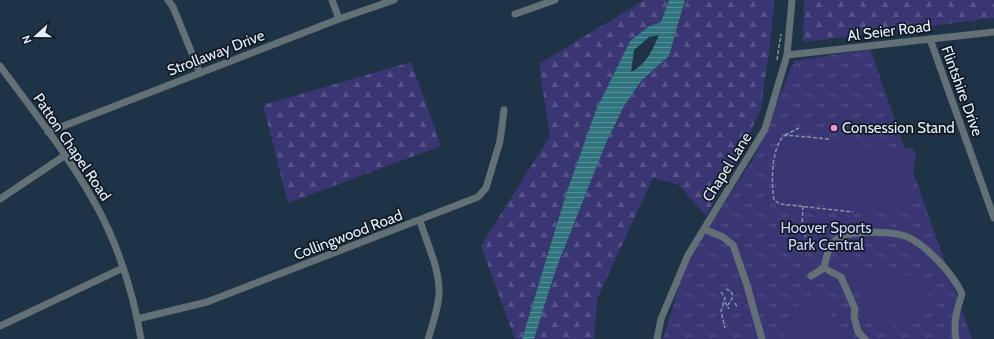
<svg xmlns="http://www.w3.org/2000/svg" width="994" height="339" font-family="Cabin,sans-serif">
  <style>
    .forest { fill: url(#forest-firs) }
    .park { fill: url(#park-tufts) }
    .garden { fill: #3a3673 }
    .water { fill: url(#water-rules); fill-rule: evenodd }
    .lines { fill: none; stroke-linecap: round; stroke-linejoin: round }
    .path { stroke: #8394a3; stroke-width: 1.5; stroke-dasharray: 4 2; stroke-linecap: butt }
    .minor { stroke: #637177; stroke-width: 7 }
    .poi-dot { fill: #f391d5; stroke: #111a23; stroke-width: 1.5 }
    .labels { text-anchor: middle; stroke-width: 3.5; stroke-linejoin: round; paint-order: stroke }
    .street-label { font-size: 15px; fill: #e3f0fc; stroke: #111a23 }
    .poi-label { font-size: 15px; fill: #e3f0fc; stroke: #111a23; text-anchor: start }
    .park-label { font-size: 15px; fill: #d2d4fe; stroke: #111a23 }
  </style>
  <defs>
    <pattern id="forest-firs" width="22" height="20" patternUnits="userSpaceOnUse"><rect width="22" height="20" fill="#3a3673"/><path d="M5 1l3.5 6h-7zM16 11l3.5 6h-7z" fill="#565388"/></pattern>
    <pattern id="park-tufts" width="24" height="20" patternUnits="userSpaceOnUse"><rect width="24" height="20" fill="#3a3673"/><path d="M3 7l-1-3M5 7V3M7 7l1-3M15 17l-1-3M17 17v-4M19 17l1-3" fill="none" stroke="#565388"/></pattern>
    <pattern id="water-rules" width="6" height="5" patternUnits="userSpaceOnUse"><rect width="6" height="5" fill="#30747e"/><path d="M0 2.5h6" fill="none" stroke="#588f98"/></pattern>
  </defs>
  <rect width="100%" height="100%" fill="#1e3446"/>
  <g class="forest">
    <path d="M644,0H669L661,22L648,27L630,41L596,110L567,191L522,339H515L481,246L550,136L539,64Z"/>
    <path d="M685,0H774L771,36L761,108L749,135L706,216L679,185L653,178L597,299L594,339H534L556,269L606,143L624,106L642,80L669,56Z"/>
    <path d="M804,0H994V18L803,42Z"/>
    <path d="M411,62L441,146L288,203L263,105Z"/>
  </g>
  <path class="park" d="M870,49L972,339H663L686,262L753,159L794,61Z"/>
  <g class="garden">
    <path d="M786,137L913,149L916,154L908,208L902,212L781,201L776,196L781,140Z"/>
    <path d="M876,267C904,269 923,282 937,307L876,334L850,273L863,268Z"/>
    <path d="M819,290L843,339H783C788,317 799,301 819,290Z"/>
  </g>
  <path class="water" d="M669,0H685L669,56L642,80L624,106L606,143L556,269L534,339H522L567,191L596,110L630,41L648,27L661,22ZM659,35C653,49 646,65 631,72L634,50L649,37Z"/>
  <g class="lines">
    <g class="path">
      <path d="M777,60L781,34"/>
      <path d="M785,135L799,128"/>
      <path d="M829,139L785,135C771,146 771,183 774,200L780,204L853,212"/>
      <path d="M803,206L802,228L805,237"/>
      <path d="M726,289L731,291L733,297L728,305"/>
      <path d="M721,292L725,298L721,311L725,328"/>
      <path d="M725,302L729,309"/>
      <path d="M735,303L737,307"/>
    </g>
    <g class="minor">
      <path d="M168,0L173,7L200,73"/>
      <path d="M332,0L339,19"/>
      <path d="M515,14L555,0"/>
      <path d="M930,39L994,218"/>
      <path d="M787,55L994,32"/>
      <path d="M0,66C37,116 84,175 109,231C124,265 135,303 141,339"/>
      <path d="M48,132L339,19L394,0"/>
      <path d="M0,199L64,156"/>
      <path d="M420,221C427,244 440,269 439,294C438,309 433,324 428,339"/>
      <path d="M704,229L723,237L733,245L746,282L762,339"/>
      <path d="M811,276L824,268"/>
      <path d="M137,319L207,302L478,197L486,188L500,141L504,110"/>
      <path d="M0,326L123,268"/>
      <path d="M657,339L661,319L688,255L765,129L787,55L792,0"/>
      <path d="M865,339L858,332L854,316L855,309L841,277L824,268C826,259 828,247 836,240C848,230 890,231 905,236C925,243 954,275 962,294C957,309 953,323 956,339"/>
    </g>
  </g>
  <circle class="poi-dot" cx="834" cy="128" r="4"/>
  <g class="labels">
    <g class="street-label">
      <text transform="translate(889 31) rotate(-7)" y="5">Al Seier Road</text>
      <text transform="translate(216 53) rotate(-21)" y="5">Strollaway Drive</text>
      <text transform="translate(962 91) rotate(70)" y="5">Flintshire Drive</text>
      <text transform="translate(72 147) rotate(56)" y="5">Patton Chapel Road</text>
      <text transform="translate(727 167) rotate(-58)" y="5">Chapel Lane</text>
      <text transform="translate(348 235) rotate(-21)" y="5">Collingwood Road</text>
    </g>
    <g class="poi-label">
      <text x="842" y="133">Consession Stand</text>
    </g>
    <g class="park-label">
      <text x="826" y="233">Hoover Sports<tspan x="826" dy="17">Park Central</tspan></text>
    </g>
  </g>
  <g transform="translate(36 36) rotate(249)" stroke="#111a23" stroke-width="3" paint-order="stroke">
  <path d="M0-3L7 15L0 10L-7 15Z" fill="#e3f0fc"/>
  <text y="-6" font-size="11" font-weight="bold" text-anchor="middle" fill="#e3f0fc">N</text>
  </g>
</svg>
